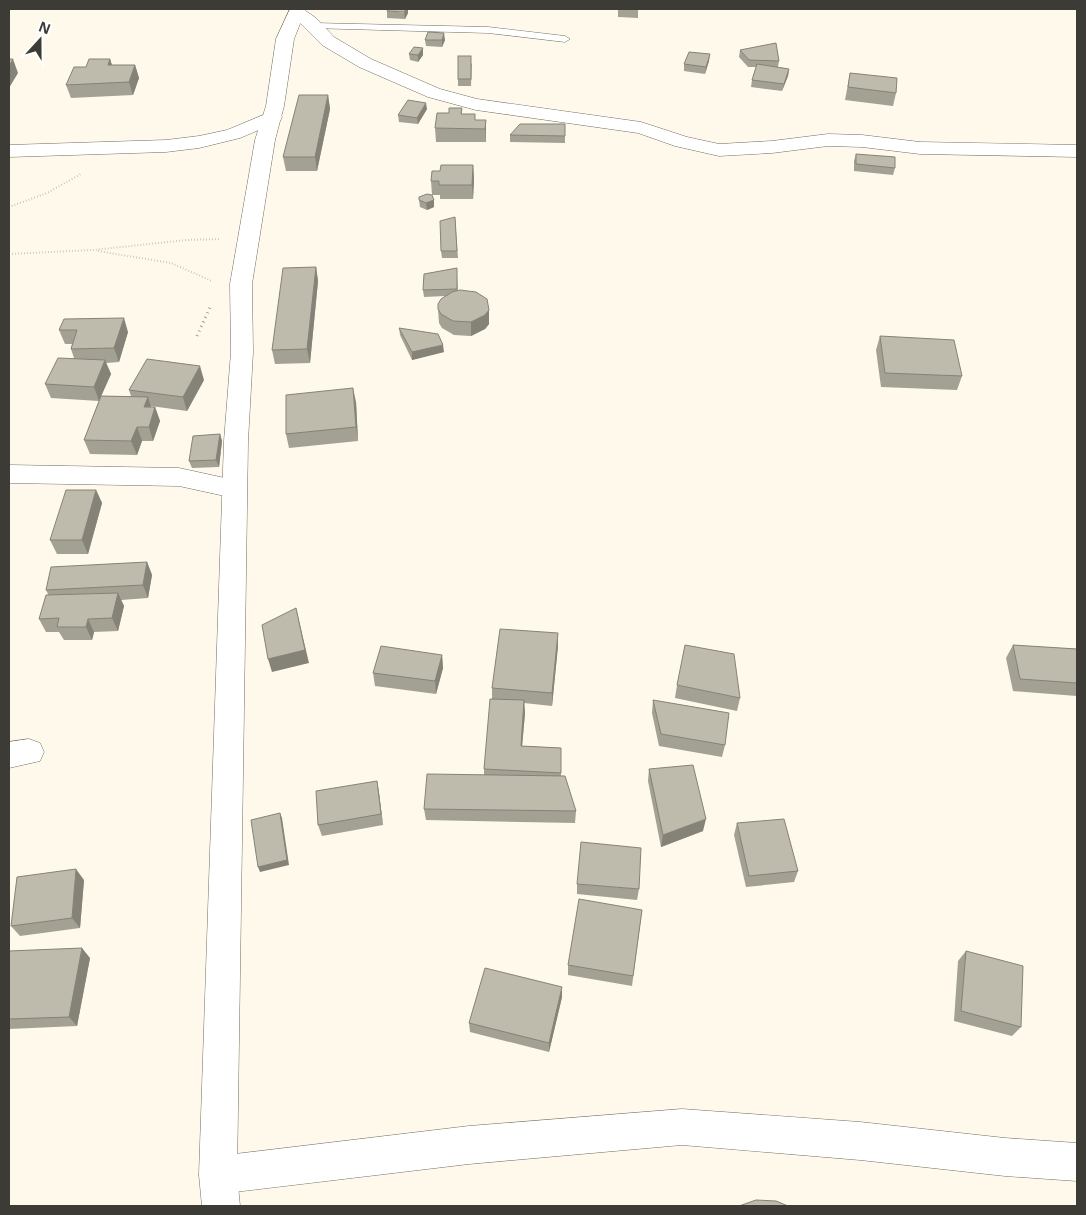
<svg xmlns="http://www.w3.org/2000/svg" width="1086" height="1215" font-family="'Noto Sans',sans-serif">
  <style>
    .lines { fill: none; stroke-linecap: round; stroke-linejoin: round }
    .service-casing { stroke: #716d60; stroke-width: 1 }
    .minor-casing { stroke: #716d60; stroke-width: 1 }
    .tertiary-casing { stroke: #716d60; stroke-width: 1 }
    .path-far1 { stroke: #a09d92; stroke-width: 2; stroke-dasharray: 0.5 2.5; stroke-linecap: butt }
    .path { stroke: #a09d92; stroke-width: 3; stroke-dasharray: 1 4; stroke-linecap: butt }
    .service { fill: #fff; fill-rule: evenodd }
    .minor { fill: #fff; fill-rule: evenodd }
    .tertiary { fill: #fff; fill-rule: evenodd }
    .wall { fill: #a3a094 }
    .shaded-wall { fill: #858278 }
    .building { fill: #bebaac; stroke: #858278 }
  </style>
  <rect width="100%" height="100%" fill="#fef9eb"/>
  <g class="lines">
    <g class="service-casing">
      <path id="service" d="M314,23L488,27L565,36L570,39L565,42L488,33L310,28L309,26L310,24Z"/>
    </g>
    <g class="minor-casing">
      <g id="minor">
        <path d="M291,9H303L316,18L334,37L371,59L440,89L477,99L641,122L687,137L719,144L772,141L828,134L862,135L920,142L1077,145V157L920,154L862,147L828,146L772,153L719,156L675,146L638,133L476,110L428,97L359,67L322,45L289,12Z"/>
        <path d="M273,111L280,113L282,117L280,121L240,138L199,148L166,152L9,157V145L166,140L199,136L227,130Z"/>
        <path d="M9,465L179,468L243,482L247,489L243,496L234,498L179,486L9,483Z"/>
        <path d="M29,739L40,743L44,752L40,761L9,768V742Z"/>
        <path d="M682,1109L860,1122L1005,1138L1077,1143V1181L1005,1176L860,1160L682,1145L469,1164L218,1194L205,1188L199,1175L205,1162L218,1156L469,1126Z"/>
      </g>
    </g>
    <g class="tertiary-casing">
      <path id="tertiary" d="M290,9H306L294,39L284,106L275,140L252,284L253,352L248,441L237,1175L240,1206H202L199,1175L224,441L231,352L230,284L255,140L266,106L276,39Z"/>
    </g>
    <g class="path-far1">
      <path d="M9,207L47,193L81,174"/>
      <path d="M98,251L171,263L212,281"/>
      <path d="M9,254L93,250L187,240L220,239"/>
    </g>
    <path class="path" d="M197,336L211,305"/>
    <use href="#service" class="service"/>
    <use href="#minor" class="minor"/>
    <use href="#tertiary" class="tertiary"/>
  </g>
  <g class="wall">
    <path d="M618,9H638V18L618,17Z"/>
    <path d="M387,11L408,13L405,19L387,18Z"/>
    <path d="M425,40H445L442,47L426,46Z"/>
    <path d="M423,48V55L418,62L410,60L409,54Z"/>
    <path d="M740,50L779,61L778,67L789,69L788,76L782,91L751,87L752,80L756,67H748L739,57Z"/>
    <path d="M110,59L112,65H135L139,78L133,95L71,98L66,85L86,67Z"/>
    <path d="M709,61L705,74L684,71V64Z"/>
    <path d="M472,63L471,86H458V79Z"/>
    <path d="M850,73L896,93L893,106L845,100Z"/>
    <path d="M328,95L330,109L317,171H286L283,157Z"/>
    <path d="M462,108V114L476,120H486V142H436L435,128L449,113Z"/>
    <path d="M427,109L418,124L399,122L398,115Z"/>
    <path d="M565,124V143L510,142V135Z"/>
    <path d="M856,154L895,168L893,175L854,171V161Z"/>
    <path d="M473,165L474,179L473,199H440V195H432L431,181L440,171Z"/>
    <path d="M419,200H434V207L427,210L420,207Z"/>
    <path d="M455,217L458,258H442L441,251Z"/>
    <path d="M316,267L318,281L310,363L275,364L272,350Z"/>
    <path d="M457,275L458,291L489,310V324L485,329L471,336L454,335L442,328L439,323L438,309L445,296L424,297L423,290Z"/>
    <path d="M64,319L128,332L119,362L106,363L111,374L101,396H131L129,390L204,380L187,411L151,406V407H155L160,421L153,441H142L137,455L90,454L84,440L99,401L51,398L45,384L74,358L71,349L72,344H65L59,330Z"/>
    <path d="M399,328L444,352L412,360L400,335Z"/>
    <path d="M880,336L962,376L957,390L881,387L876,350Z"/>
    <path d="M356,402L358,441L289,448L286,434Z"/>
    <path d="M220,434L222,441L219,467L192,468L189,461Z"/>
    <path d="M96,490L102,503L88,554H57L50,540Z"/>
    <path d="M147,562L152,575L148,598L121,600L124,606L118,631L94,632L92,640H64L59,632H46L39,619L48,594L46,590Z"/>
    <path d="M1013,645L1077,649V696L1013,691L1006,658Z"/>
    <path d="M558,646L552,706L524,703L525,713L522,746L561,748V776L576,811L575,823L426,820L424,809L484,775V769L492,699V688Z"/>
    <path d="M442,655L443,668L436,694L375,686L373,673Z"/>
    <path d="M677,685L740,698L737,711L675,698Z"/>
    <path d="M653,700L725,745L722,757L659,746L652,713Z"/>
    <path d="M649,769L703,831L661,847L648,781Z"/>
    <path d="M377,781L379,793L383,825L322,836L318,825Z"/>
    <path d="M737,823L798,871L794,882L746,887L734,835Z"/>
    <path d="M84,880L80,928L20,936L11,926Z"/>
    <path d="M577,884L639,889L637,900L577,894Z"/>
    <path d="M642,910L632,986L568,975V965Z"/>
    <path d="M9,951L90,958L77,1026L9,1029Z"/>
    <path d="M966,951L1021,1027L1012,1036L954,1021L958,961Z"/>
    <path d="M562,997L549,1052L470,1032L469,1023Z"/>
  </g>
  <g class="shaded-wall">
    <path d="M406,9H408V13L405,19L404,12Z"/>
    <path d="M444,33L445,40L442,47V40Z"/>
    <path d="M423,48V55L418,62V55Z"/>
    <path d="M710,54L709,61L705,74L706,67Z"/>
    <path d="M13,59L18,73L9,88V66Z"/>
    <path d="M110,59L114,72L108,65Z"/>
    <path d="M135,65L139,78L133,95L129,82Z"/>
    <path d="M789,69L788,76L782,91L784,84Z"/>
    <path d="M328,95L330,109L317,171L315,157Z"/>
    <path d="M426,103L427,109L418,124L417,118Z"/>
    <path d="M486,120V142L485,129Z"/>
    <path d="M473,165L474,179L473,199L472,185Z"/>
    <path d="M434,200V207L427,210L426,203Z"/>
    <path d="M316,267L318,281L310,363L307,349Z"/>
    <path d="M489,310V324L485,329L471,336V322Z"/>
    <path d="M124,318L128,332L119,362L114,348Z"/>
    <path d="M443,345L444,352L412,360V352Z"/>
    <path d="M105,360L111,374L99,401L94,387Z"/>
    <path d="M200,366L204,380L187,411L183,397Z"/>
    <path d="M353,388L356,402L358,441L356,427Z"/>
    <path d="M148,397L152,411L144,407Z"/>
    <path d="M155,407L160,421L153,441L149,427Z"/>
    <path d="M137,427L142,441L137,455L131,441Z"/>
    <path d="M220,434L222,441L219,467L216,460Z"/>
    <path d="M96,490L102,503L88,554L82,540Z"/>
    <path d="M147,562L152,575L148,598L143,585Z"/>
    <path d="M118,593L124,606L118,631L112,618Z"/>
    <path d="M296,608L309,663L272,672L268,659Z"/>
    <path d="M88,619L94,632L92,640L86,627Z"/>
    <path d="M558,633V646L552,706V693Z"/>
    <path d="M442,655L443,668L436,694L435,681Z"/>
    <path d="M524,700L525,713L521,758V746Z"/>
    <path d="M377,781L379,793L383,825L381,814Z"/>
    <path d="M280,813L282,818L289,865L260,872L258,867Z"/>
    <path d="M706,819L703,831L661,847L663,835Z"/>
    <path d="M76,869L84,880L80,928L72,918Z"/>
    <path d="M82,948L90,958L77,1026L69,1017Z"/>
    <path d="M562,987V997L549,1052V1043Z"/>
  </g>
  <g class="building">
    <path d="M388,9H406L404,12L387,11Z"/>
    <path d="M428,32L444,33L442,40H425Z"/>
    <path d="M776,43L779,61L749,60L740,50Z"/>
    <path d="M414,47L423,48L418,55L409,54Z"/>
    <path d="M689,52L710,54L706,67L684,64Z"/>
    <rect x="458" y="56" width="13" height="23"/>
    <path d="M9,59H13L9,66Z"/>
    <path d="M89,59H110L108,65H135L129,82L66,85L74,67H86Z"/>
    <path d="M757,64L789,69L784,84L752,80Z"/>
    <path d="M850,73L897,78L896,93L848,87Z"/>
    <path d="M299,95H328L315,157H283Z"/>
    <path d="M408,100L426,103L417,118L398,115Z"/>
    <path d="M449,108H462L461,114H475V120H486L485,129L435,128L437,113H449Z"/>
    <path d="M520,124H565V136L510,135Z"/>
    <path d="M856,154L895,157V168L856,164Z"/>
    <path d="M441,165H473L472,185H439V181H431L432,171H440Z"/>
    <path d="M427,194L432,195L434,200L426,203L419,200V197Z"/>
    <path d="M455,217L457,251H441L440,221Z"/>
    <path d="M316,267L307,349L272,350L283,268Z"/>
    <path d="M457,268V289L423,290L424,274Z"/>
    <path d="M460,290L476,292L487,299L489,310L485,315L471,322L453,321L441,314L438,309V304L441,299L452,292Z"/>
    <path d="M124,318L114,348L71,349L77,330H59L64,319Z"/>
    <path d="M399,328L438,334L443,345L412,352Z"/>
    <path d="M880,336L954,340L962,376L885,373Z"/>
    <path d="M58,358L105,360L94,387L45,384Z"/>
    <path d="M147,359L200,366L183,397L129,390Z"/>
    <path d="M353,388L356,427L286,434V395Z"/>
    <path d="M101,396L148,397L144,407H155L149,427H137L131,441L84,440Z"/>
    <path d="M220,434L216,460L189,461L193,436Z"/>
    <path d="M66,490H96L82,540H50Z"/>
    <path d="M147,562L143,585L46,590L51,567Z"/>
    <path d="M118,593L112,618L88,619L86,627H57L59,618L39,619L46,595Z"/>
    <path d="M296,608L305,650L268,659L262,625Z"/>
    <path d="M500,629L558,633L552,693L492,688Z"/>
    <path d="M685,645L734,654L740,698L677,685Z"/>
    <path d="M1013,645L1077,649V683L1020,679Z"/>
    <path d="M381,646L442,655L435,681L373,673Z"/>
    <path d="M490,699L524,700L521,746L561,748V773L484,769Z"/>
    <path d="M653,700L729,713L725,745L661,734Z"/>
    <path d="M693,765L706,819L663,835L649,769Z"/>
    <path d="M427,774L565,776L576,811L424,809Z"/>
    <path d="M377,781L381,814L318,825L316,791Z"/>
    <path d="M280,813L287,860L258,867L251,820Z"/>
    <path d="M784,819L798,871L749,876L737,823Z"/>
    <path d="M581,842L641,848L639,889L577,884Z"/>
    <path d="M76,869L72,918L11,926L17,877Z"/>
    <path d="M579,899L642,910L633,976L568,965Z"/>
    <path d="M82,948L69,1017L9,1019V951Z"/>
    <path d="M966,951L1023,966L1021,1027L961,1011Z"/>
    <path d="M485,968L562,987L549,1043L469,1023Z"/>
    <path d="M756,1200L776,1201L788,1206H739Z"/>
  </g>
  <rect width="1086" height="1215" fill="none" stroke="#3c3b35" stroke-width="20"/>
  <g transform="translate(40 40) rotate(21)" stroke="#ffffff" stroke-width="4" paint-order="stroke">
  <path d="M0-4L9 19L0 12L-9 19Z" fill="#3c3b35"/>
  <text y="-8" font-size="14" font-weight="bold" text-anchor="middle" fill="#3c3b35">N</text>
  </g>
</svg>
